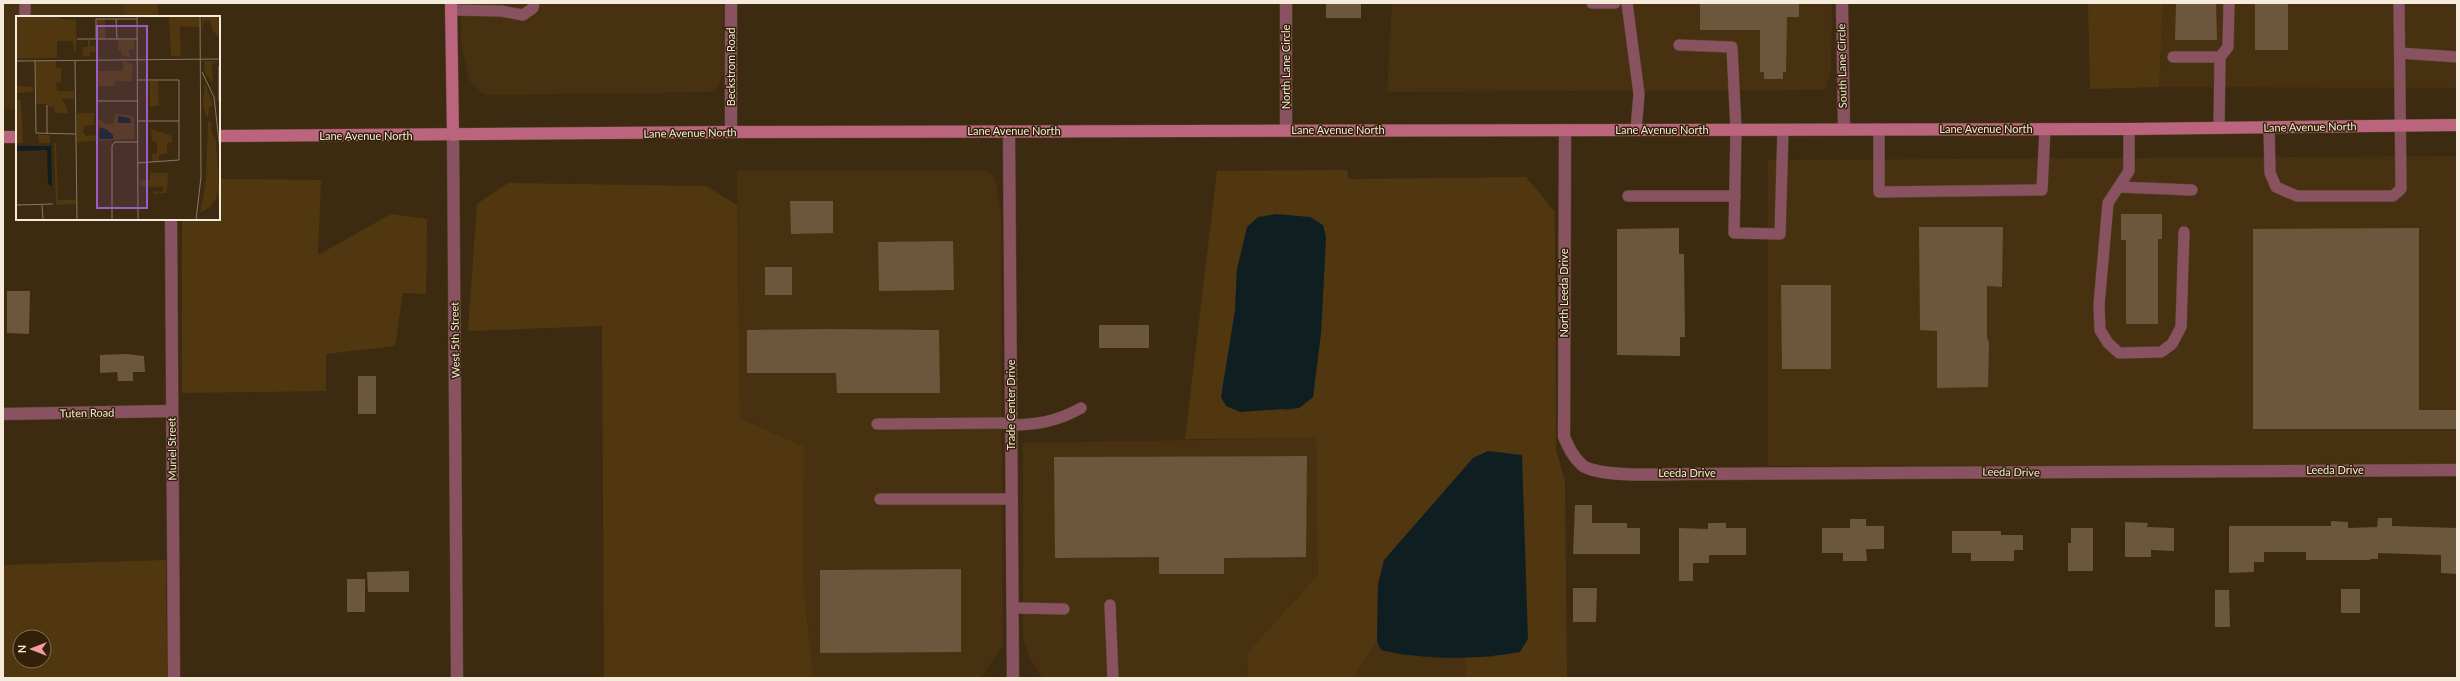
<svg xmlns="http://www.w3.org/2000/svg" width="2460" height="681" font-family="Lato,sans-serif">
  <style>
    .built { fill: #483110 }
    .green { fill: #503710; fill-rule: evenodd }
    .water { fill: #0f1f21 }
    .building { fill: #6c573d }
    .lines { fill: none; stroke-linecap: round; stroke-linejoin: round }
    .lane-casing { stroke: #56462c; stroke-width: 12 }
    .street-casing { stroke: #56462c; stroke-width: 13 }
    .secondary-casing { stroke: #56462c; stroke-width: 13 }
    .lane { stroke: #885261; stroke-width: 11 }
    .street { stroke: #885261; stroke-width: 12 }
    .secondary { stroke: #ba647d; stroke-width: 12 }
    .labels { text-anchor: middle; stroke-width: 3; stroke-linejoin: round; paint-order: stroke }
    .street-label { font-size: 11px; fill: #f6ebdb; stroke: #322106 }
    .inset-road { fill: none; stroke: #867861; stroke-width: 1 }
    .view { fill: #9a5cc6; fill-opacity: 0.15; stroke: #9a5cc6; stroke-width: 2 }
    .inset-edge { fill: none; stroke: #f6ebdb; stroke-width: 2 }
  </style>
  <rect width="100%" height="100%" fill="#3c2b10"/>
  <g class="built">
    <path d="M3,3H124V17H17V109H3Z"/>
    <path d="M461,3H723L724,73L715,92L484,95L469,80L461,43Z"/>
    <path d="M1392,3H1832L1831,71L1825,90L1387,92Z"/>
    <path d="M2163,3H2457V88L2159,87Z"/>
    <path d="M2457,156V464L1768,466V160Z"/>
    <path d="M737,171H987L995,178L1001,214L1003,645L981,678H813L803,579L804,447L740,418Z"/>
    <path d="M1316,438L1318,575L1247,653L1248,678H1043L1030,659L1023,637V443Z"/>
    <path d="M1377,641L1381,650L1404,655L1465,656L1466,678H1353Z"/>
  </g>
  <g class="green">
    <rect x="124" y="3" width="34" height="14"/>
    <path d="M2088,3H2163L2159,87L2090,89Z"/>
    <path d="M1347,170L1349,179L1526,177L1555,212L1556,450L1565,482L1567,678H1466L1465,656L1495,657L1378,584L1377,641L1353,678H1248L1247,653L1318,575L1316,438L1185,439L1217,171ZM1323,225L1326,238L1321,333L1313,397L1299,408L1284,411L1235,310L1237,269Z"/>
    <path d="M219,179L321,180L318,255L391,214L427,219L426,294L403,293L395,346L326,354V391L182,393V219H219Z"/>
    <path d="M508,183L706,186L737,205L740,418L804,447L803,579L813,678H604L602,326L468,331L477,204Z"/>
    <path d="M166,560L167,678H3V565ZM20,637H44V661H20Z"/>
  </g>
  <g class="water">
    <path d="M1276,214L1310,217L1323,225L1326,238L1321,333L1313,397L1299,408L1240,412L1226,406L1221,397L1235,310L1237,269L1247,227L1258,217Z"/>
    <path d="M1488,451L1522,455L1528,639L1520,652C1478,660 1423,660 1381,650L1377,641L1378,584L1384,560L1473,458Z"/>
  </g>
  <g class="building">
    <rect x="1326" y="3" width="35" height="15"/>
    <path d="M1700,3H1799V17H1787L1786,72H1783V79H1764V72H1760V30H1700Z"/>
    <path d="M2176,3H2216L2217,40H2175Z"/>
    <rect x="2255" y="3" width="33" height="47"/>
    <path d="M790,201H833V233L791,234Z"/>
    <path d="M2121,214H2162V239H2158V324H2126V240H2121Z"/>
    <path d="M1919,227H2003L2002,287L1987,286V337L1989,343L1988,387L1937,388V331L1920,330Z"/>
    <path d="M1679,228V254H1684L1685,337H1680V356L1617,355V229Z"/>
    <path d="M2419,228V410H2457V429H2253V229Z"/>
    <path d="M953,241L954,290L879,291L878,242Z"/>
    <rect x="765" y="267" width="27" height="28"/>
    <path d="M1781,285H1831V369H1782Z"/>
    <path d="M7,291H30L29,334L7,333Z"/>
    <rect x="1099" y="325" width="50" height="23"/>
    <path d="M830,329L939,330L940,393H837L836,373H747V330Z"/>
    <path d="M126,354L144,356L145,372H133V381H118L117,372L100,373V355Z"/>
    <rect x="358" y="376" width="18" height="38"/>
    <path d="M1307,456L1306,557L1224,558V574H1159V557L1055,558L1054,457Z"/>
    <path d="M1575,505H1592V523H1627V528H1640V554H1573Z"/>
    <path d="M2378,518H2392V526L2457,528V574L2441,573V555L2378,553V559H2370V560H2306V552H2264V562H2254V572L2229,573V526H2331V521L2348,522V528L2377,527Z"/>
    <path d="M1850,519H1866V526H1884V549H1866L1867,561H1843V553H1822V528H1850Z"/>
    <path d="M2125,522L2148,523L2147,527L2174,528V551L2151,550V557H2125Z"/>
    <path d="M1708,523H1726V528H1746V555H1709V563H1693V581H1679V528L1708,529Z"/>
    <path d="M2071,528H2093V571H2068V543H2071Z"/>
    <path d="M1952,531H2001V535H2023V550H2014V561H1971V553H1952Z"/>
    <path d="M961,569V652L820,653V570Z"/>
    <path d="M409,571V592H368L367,572Z"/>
    <rect x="347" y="579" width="18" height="33"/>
    <path d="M1573,588H1597L1596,622H1573Z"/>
    <rect x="2341" y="589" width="19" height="24"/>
    <path d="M2215,590H2229L2230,627H2215Z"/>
  </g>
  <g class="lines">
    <g class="lane-casing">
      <g id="lane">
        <path d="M1592,3H1615"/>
        <path d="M1627,3L1639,94L1636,130"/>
        <path d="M451,10L501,11L523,15L533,8L534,3"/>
        <path d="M25,17V3"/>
        <path d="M1679,45L1732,47L1736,130L1734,233L1780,234L1783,130"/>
        <path d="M2400,53L2457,57"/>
        <path d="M2173,57H2220L2219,128"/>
        <path d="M2220,57L2228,47L2229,3"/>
        <path d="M2269,127L2270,173L2276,187L2297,196H2393L2401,189L2399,3"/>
        <path d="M1879,129V192L2042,190L2045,129"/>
        <path d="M2129,129V171L2108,203L2099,305L2100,330L2108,343L2119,353L2161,352L2172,344L2181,327L2184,232"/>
        <path d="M2119,187L2192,190"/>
        <path d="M1628,196H1735"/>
        <path d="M877,424L1011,423"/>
        <path d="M1011,425C1037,425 1058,421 1081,408"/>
        <path d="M880,499H1012"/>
        <path d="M1110,605L1113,678"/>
        <path d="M1013,608L1064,609"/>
      </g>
    </g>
    <g class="street-casing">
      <g id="street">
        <path d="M1286,3V130"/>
        <path d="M1842,3L1844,129"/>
        <path d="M1565,130L1564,437C1569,448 1573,457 1582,465C1598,478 1665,474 1687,474L2457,470"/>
        <path d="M731,132V3"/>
        <path d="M1009,132L1013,678"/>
        <path d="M453,135L457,678"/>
        <path d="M171,219L174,678"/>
        <path d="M3,414L171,411"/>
      </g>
    </g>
    <g class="secondary-casing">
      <g id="secondary">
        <path d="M451,3L453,135"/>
        <path d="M219,136L731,132L2129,129L2457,125"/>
        <path d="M3,137H17"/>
      </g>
    </g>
    <use href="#lane" class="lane"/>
    <use href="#street" class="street"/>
    <use href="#secondary" class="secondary"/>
  </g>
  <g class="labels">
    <g class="street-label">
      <text transform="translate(1842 66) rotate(-91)" y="4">South Lane Circle</text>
      <text transform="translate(731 67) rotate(-90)" y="4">Beckstrom Road</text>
      <text transform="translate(1286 67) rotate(-90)" y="4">North Lane Circle</text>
      <text transform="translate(2310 127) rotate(-1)" y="4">Lane Avenue North</text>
      <text x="1986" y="133">Lane Avenue North</text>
      <text x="1338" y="134">Lane Avenue North</text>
      <text x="1662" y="134">Lane Avenue North</text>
      <text x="1014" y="135">Lane Avenue North</text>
      <text transform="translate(690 133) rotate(-1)" y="4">Lane Avenue North</text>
      <text x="366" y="140">Lane Avenue North</text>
      <text transform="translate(1564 293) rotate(-90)" y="4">North Leeda Drive</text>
      <text transform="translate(455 340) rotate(-91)" y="4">West 5th Street</text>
      <text transform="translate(1011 405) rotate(-90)" y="4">Trade Center Drive</text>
      <text transform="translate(87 413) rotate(-1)" y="4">Tuten Road</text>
      <text transform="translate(172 449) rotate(-91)" y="4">Muriel Street</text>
      <text x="2335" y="474">Leeda Drive</text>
      <text transform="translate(2011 472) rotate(1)" y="4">Leeda Drive</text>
      <text x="1687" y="477">Leeda Drive</text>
    </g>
  </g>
  <g transform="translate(16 16)">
    <rect width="204" height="204" fill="#3c2b10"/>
    <path d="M0,0H43L45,3L60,4V35H58L57,25H41V42H0ZM186,0H204V22L196,14L194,4L188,5L186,16ZM153,1H183V11L164,10L165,41L155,40ZM81,3H89L90,22L81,23ZM72,24H74V30H79L80,36H74V41L67,40L66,31H72ZM102,24H118V34H112L115,42L105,39V34H102ZM20,45H40V52H45V66L40,67L41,75H58V83L46,82L52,95L51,97H39L38,91L32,90L31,88H20ZM107,45L117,48L116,65H100L98,70H81L80,55H107ZM188,45H203L196,48L197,67L189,57ZM0,52L1,70L17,71V76L0,77ZM133,65H142L143,90H134ZM189,66L197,90L193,91L192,101H190L187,87ZM0,84H5L7,127H0ZM61,97H78V109L69,110L67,116L70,120L82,119V121L88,112L79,109L81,102L89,108L98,107L99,98L118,100V123L61,126ZM192,106H195L196,117L200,124L204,189L201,175L200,183L195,190L184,197L190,164ZM135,113L156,120V126L151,127V138H143V146H136V138L141,137V126L136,125ZM22,119H34V127H23ZM38,127H40L42,184H60V188L40,189ZM134,157H152L151,177L137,178L138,175L147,176V171L125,170L124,165L134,164Z" fill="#503710"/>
    <path d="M102,100L114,102L115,107H102ZM84,112L90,113L97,119V123H83ZM0,130H35L36,170L32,168L31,134L0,135Z" fill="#0f1f21"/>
    <path class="inset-road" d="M121,0L122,204M100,3L101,23M61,23H121M80,23V3H121M19,44L20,117L60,118M59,44L61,204M0,45L204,43M186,56L198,81L204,134M121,64H163V144L121,147M80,85H121M203,85V50M121,105H163M31,118V89M0,189L37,188M26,189L27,204M96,204V129L99,126H121M180,204L185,161L184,0"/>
    <path class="view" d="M81,10H131V192H81Z"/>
    <rect width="204" height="204" class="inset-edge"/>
  </g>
  <rect width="2460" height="681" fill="none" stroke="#f6ebdb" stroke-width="8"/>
  <g transform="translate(32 649) rotate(270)"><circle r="19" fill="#322106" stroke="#80725b"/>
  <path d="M0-3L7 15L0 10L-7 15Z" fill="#f49aa4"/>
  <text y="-6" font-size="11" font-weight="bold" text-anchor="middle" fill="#f6ebdb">N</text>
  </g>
</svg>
